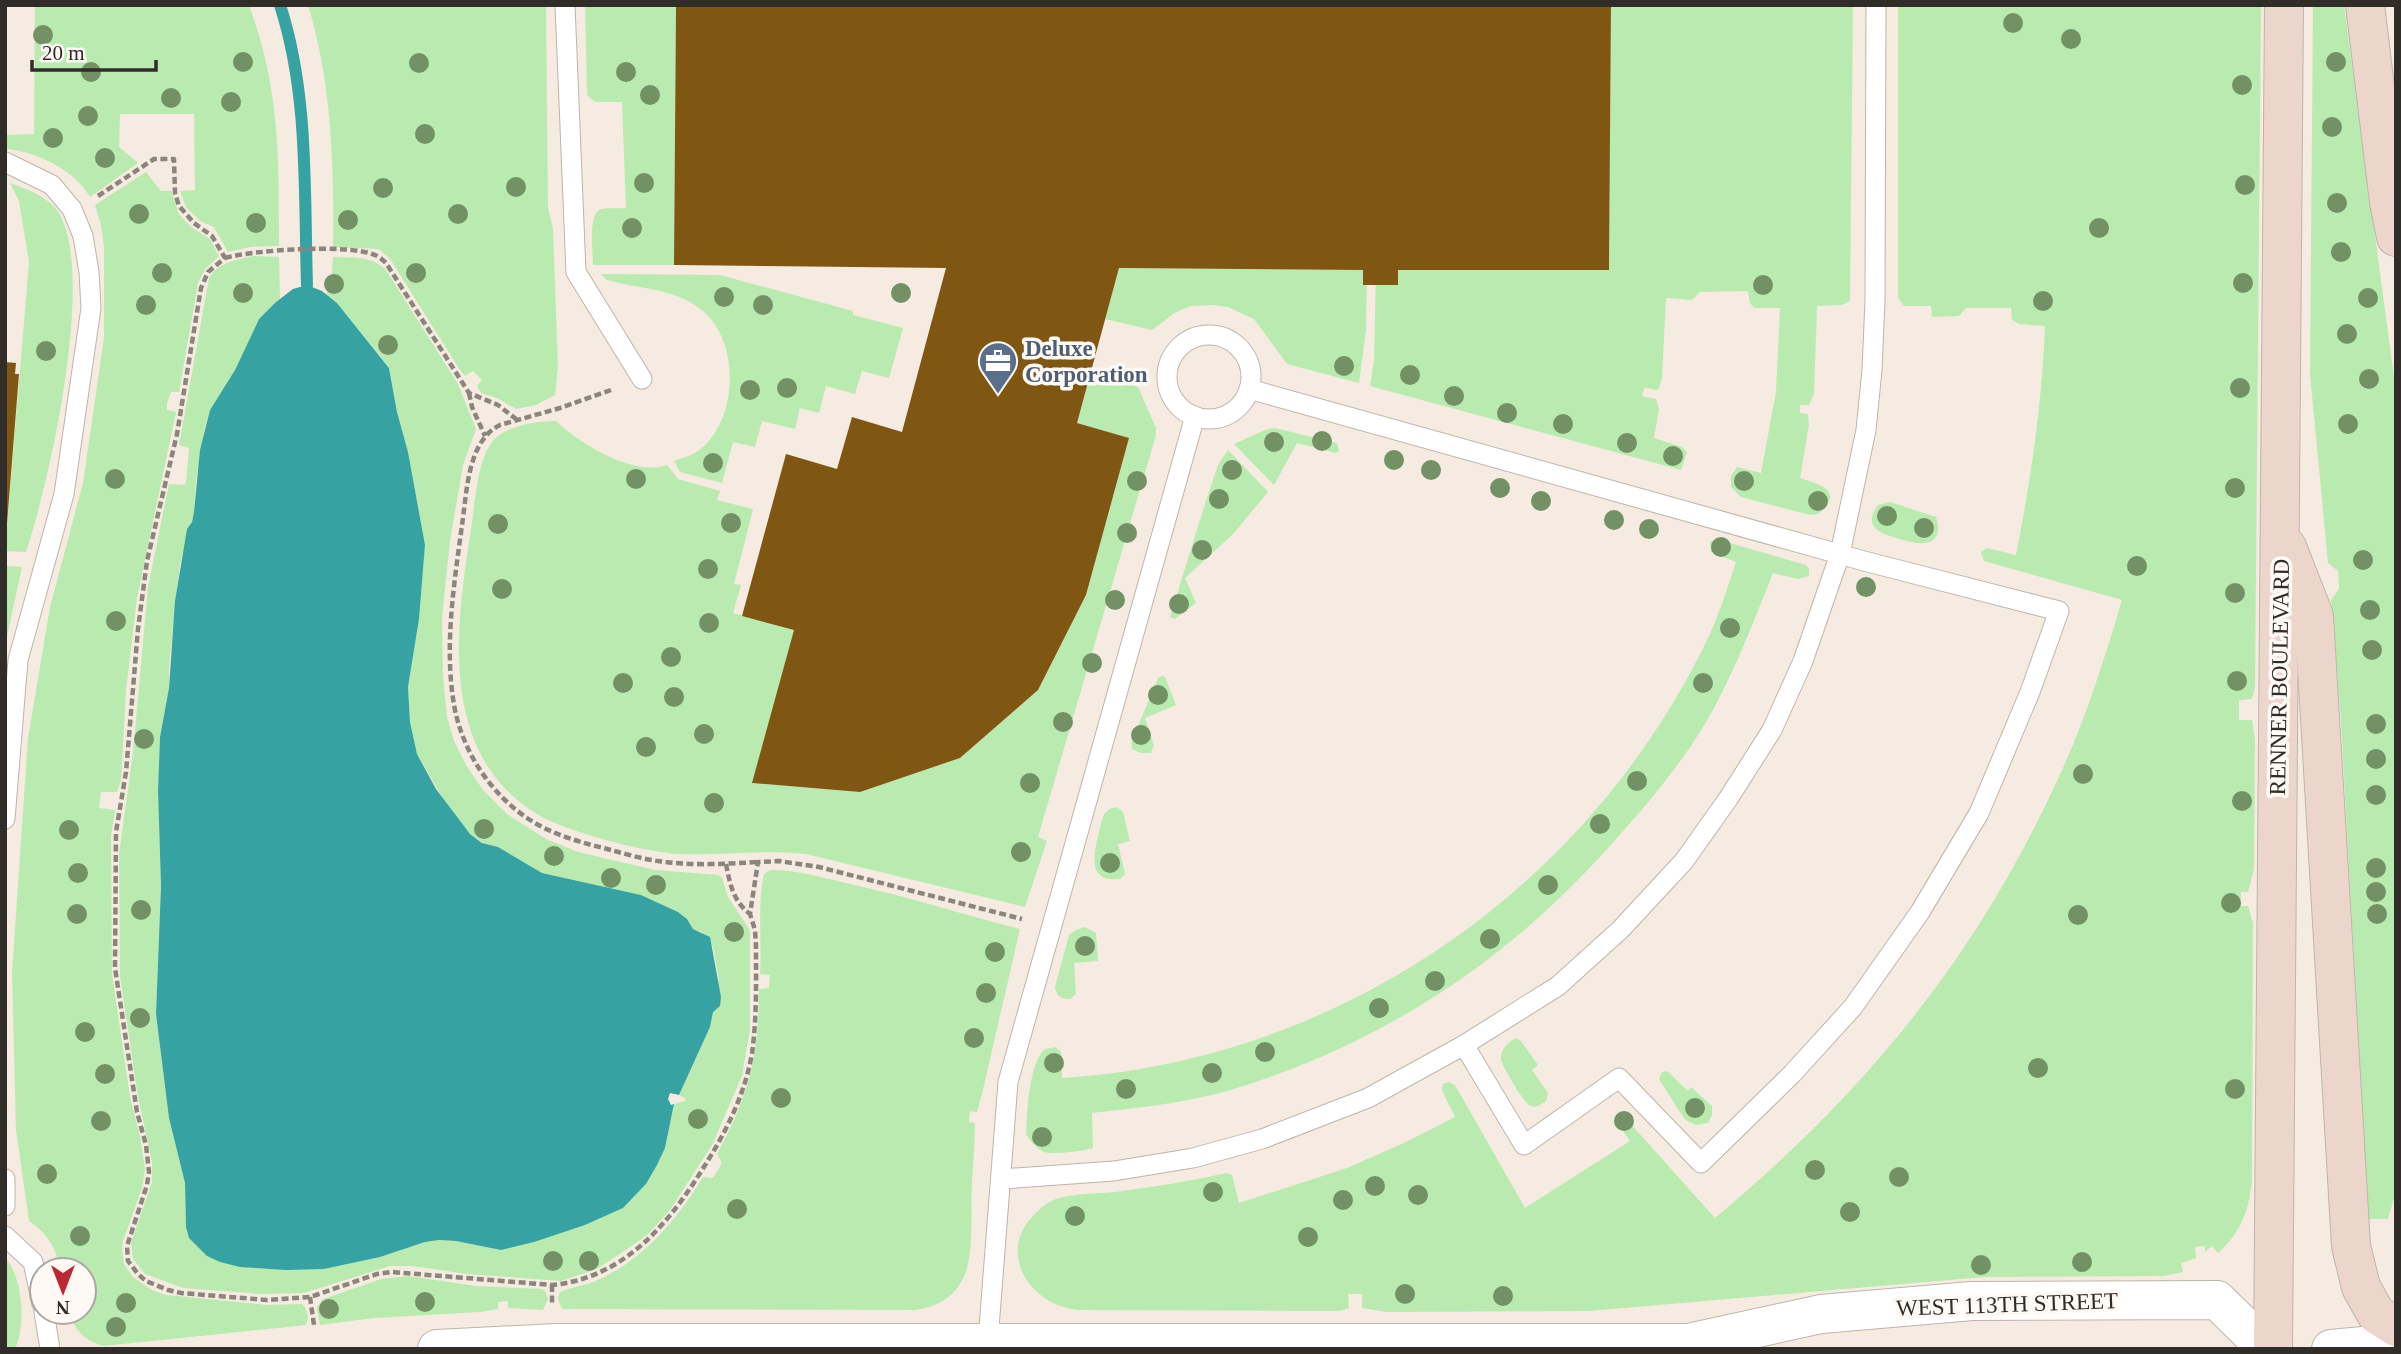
<svg xmlns="http://www.w3.org/2000/svg" width="2401" height="1354" font-family="'Times New Roman',serif">
  <style>
    .green { fill: #b9ebb0 }
    .water { fill: #36a2a2 }
    .lines { fill: none; stroke-linecap: round; stroke-linejoin: round }
    .stream { stroke: #36a2a2; stroke-width: 12 }
    .building { fill: #7f5712 }
    .lane-casing { stroke: #beb5aa; stroke-width: 21 }
    .street-casing { stroke: #beb5aa; stroke-width: 40 }
    .secondary-casing { stroke: #beb5aa; stroke-width: 40 }
    .path { stroke: #8b857d; stroke-width: 4.5; stroke-dasharray: 7 3.5; stroke-linecap: butt }
    .lane { stroke: #fff; stroke-width: 19 }
    .street { stroke: #fff; stroke-width: 38 }
    .secondary { stroke: #ecd6cc; stroke-width: 38 }
    .tree { fill: #729265 }
    .labels { text-anchor: middle; stroke-width: 7; stroke-linejoin: round; paint-order: stroke }
    .service-label { font-size: 23px; font-weight: bold; fill: #4e5e75; stroke: #fef9f5; text-anchor: start }
    .street-label { font-size: 23px; fill: #302c27; stroke: #fef9f5 }
  </style>
  <rect width="100%" height="100%" fill="#f5ebe0"/>
  <g class="green">
    <path d="M35,5H249C280,89 279,158 279,246L250,247L228,252L214,227L200,221L186,207L180,191L195,190L194,114H120L119,147L138,163L90,197C75,170 36,151 5,149L6,135L34,134Z"/>
    <path d="M308,5H546L548,208L553,228L558,367L555,395L536,405L516,409L497,398L481,393L477,386L482,380L473,371L465,376L460,370L390,259L379,249L333,247C334,165 332,84 308,5Z"/>
    <path d="M585,5H676L674,265H593C593,253 588,217 599,210C605,207 619,209 626,208L622,102H595L587,95Z"/>
    <path d="M1611,5H1853L1850,301L1842,305L1817,306L1814,394L1809,405H1800V413L1808,414L1809,425L1800,478C1822,485 1845,491 1818,514L1810,515L1741,497L1731,487V476L1737,467L1761,473L1776,392L1780,308H1754L1750,303L1748,291L1700,292L1692,300L1666,298L1662,379L1658,390L1644,388L1642,396L1656,399L1659,409L1654,438L1682,447L1687,452L1681,470L1370,386L1374,361L1376,270H1609Z"/>
    <path d="M1898,5H2261L2255,686L2252,699L2239,700V720H2252L2255,739L2254,869L2248,892H2241V906H2248L2253,923L2252,1178C2250,1208 2241,1233 2218,1253L2212,1246L2205,1252V1246L2195,1247L2196,1258L2181,1263L2183,1272L2163,1276L1984,1277L1589,1311L1387,1312L1362,1308V1294H1348L1349,1308L1340,1311L1079,1310C1028,1306 994,1249 1038,1211C1043,1206 1050,1201 1056,1199C1074,1193 1096,1194 1115,1192C1153,1187 1190,1181 1227,1173L1232,1175L1239,1203L1347,1168L1406,1142L1455,1117L1442,1090L1443,1084L1449,1082L1455,1085L1525,1208L1630,1141L1614,1118L1620,1112L1715,1218C1869,1089 1979,954 2062,770C2087,715 2105,657 2122,600L1984,561L1981,552L1987,548L2016,555C2031,479 2042,404 2045,326L2019,324L2012,320L2011,308H1966L1959,316L1932,317L1931,306H1904L1898,298Z"/>
    <path d="M2313,5H2344L2396,392V1191L2388,1219H2368L2341,721L2331,600L2339,589L2338,571L2328,563L2310,374Z"/>
    <path d="M146,172L161,191H171L179,214L191,227L210,239L219,256L205,269L198,283L179,392H171L167,403V410L176,412L137,598L126,691L121,781L117,792H101L99,808L115,810L111,836L112,974L130,1097L140,1136L145,1170L142,1188L123,1241L122,1250L124,1264L133,1277L152,1290L166,1295L268,1305L302,1304C308,1310 309,1318 306,1325L103,1346C81,1339 79,1332 67,1313L84,1312V1270H61C56,1249 48,1233 29,1221L16,1130L12,972L28,738L50,607L83,483L104,338V247L101,225L95,205Z"/>
    <path d="M10,183C28,190 48,196 59,213C96,277 49,483 26,552L5,551L29,262L19,201Z"/>
    <path d="M254,256L279,257L280,298L259,319L235,370L210,410L205,427L196,481L194,512L192,522L187,529V539L180,564L169,666V688L160,737L158,790L161,886L156,1014L169,1118L185,1183L186,1227L220,1262L262,1269H324L380,1257L425,1242L439,1240L456,1241L501,1250L585,1225L623,1208L646,1184L657,1165L665,1148L674,1104L686,1101L685,1098L679,1095L710,1027L719,980L713,947L702,932L693,929L687,919L678,912L641,895L542,873L498,848L483,843L470,834L448,807L417,754L410,722L408,687L419,618L425,545L408,452L397,412L389,367L337,303L326,294L331,285L333,257C352,258 371,255 386,270L458,384L476,429L463,465L450,541L442,618L443,677L447,717L454,741L466,765L483,790L507,814L546,839L578,852L655,870L719,875L722,878L728,897L750,930V1029L742,1076L712,1145L670,1210L648,1234L636,1243L597,1269L561,1281L467,1274L412,1266H390L304,1293L262,1294L183,1288L145,1274L133,1259L131,1243L152,1182V1162L138,1097L120,976L119,854L133,753L148,587L169,484L184,485L186,483L189,448L179,445L209,278C217,263 238,259 254,256Z"/>
    <path d="M1119,268L1367,270L1366,330L1359,383L1287,364L1254,319L1228,307L1213,305L1191,306L1176,312L1152,330L1105,319Z"/>
    <path d="M601,274L720,275L853,311V315L903,328L889,378L862,371L855,394L826,386L819,413L800,408L795,429L762,421L755,447L733,442L722,483L680,472L674,461C682,458 691,456 698,451C738,422 741,343 703,311C676,288 639,289 607,280Z"/>
    <path d="M1090,374L1138,387L1156,428V435L1038,837L1047,841L1025,907L806,854C763,849 721,856 679,854C644,852 566,832 537,814C437,753 456,626 471,529C475,505 477,461 492,442C504,426 537,421 556,421C580,444 634,477 667,465L678,479L720,491L717,500L753,509L734,584L741,585L733,613L794,630L753,783L860,792L960,758L1038,690L1086,595L1129,438L1077,423Z"/>
    <path d="M1275,428L1337,443L1339,451L1336,453L1297,443L1274,485L1234,444L1265,430Z"/>
    <path d="M1228,450L1268,492L1233,534L1185,578L1196,603L1175,619L1170,617L1204,507L1218,465Z"/>
    <path d="M1890,502L1936,517C1945,546 1923,546 1903,540C1885,535 1860,529 1878,505Z"/>
    <path d="M1716,539L1806,565L1809,569V576L1798,579L1773,573C1755,618 1737,665 1714,708C1688,756 1652,799 1616,839C1510,960 1382,1045 1227,1091C1184,1103 1136,1108 1092,1113L1093,1148C1083,1151 1051,1156 1042,1151C1035,1147 1030,1140 1026,1134C1027,1113 1029,1062 1045,1049L1056,1047L1061,1052L1062,1078C1341,1060 1589,888 1709,636C1720,612 1728,586 1736,562L1711,552L1710,542Z"/>
    <path d="M5,566L22,567L5,646Z"/>
    <path d="M1162,676L1165,677L1176,705L1145,718L1154,745L1151,753H1141L1132,749L1131,743L1158,678Z"/>
    <path d="M1117,807L1123,812L1130,841L1118,844L1125,874L1120,879C1086,883 1094,853 1099,832C1101,825 1102,815 1107,811C1110,808 1113,808 1117,807Z"/>
    <path d="M770,870C799,870 825,878 854,885C910,897 964,915 1020,929L982,1094L977,1112L970,1111L969,1122L975,1123C975,1143 973,1162 972,1182C970,1210 976,1261 960,1284C950,1300 933,1308 915,1310L562,1309L558,1299L560,1292C571,1287 584,1286 596,1281C644,1259 676,1221 703,1177L713,1178L722,1163L717,1154C749,1096 759,1055 759,989L769,988L770,975L760,974C762,940 757,908 764,874Z"/>
    <path d="M1085,927L1096,933L1098,961L1074,963L1076,994L1070,999C1061,999 1057,997 1055,987L1069,935L1076,930Z"/>
    <path d="M1516,1038L1521,1041L1538,1065L1532,1070L1548,1093L1546,1101C1542,1104 1537,1108 1531,1106C1524,1104 1503,1067 1501,1060C1500,1050 1508,1042 1516,1038Z"/>
    <path d="M1667,1071L1688,1091L1691,1087L1712,1106V1115L1708,1123L1696,1125L1685,1120L1659,1079L1662,1072Z"/>
    <path d="M5,1258C23,1276 26,1326 15,1349H5Z"/>
    <path d="M408,1276L476,1286L542,1289L545,1291L548,1299L543,1310L508,1308V1301L498,1302V1309L480,1312L374,1318L320,1325L317,1307L323,1299L381,1279Z"/>
  </g>
  <path class="water" d="M307,285L322,291L337,303L389,368L397,412L408,452L425,545L419,619L408,687L410,722L417,754L436,789L470,834L482,843L498,847L542,873L641,895L678,912L687,919L693,929L710,937L721,997L720,1006L713,1012L710,1027L679,1095L670,1093L668,1099L671,1105L674,1104L665,1148L657,1165L646,1184L623,1208L585,1225L534,1242L501,1250L456,1241L439,1240L425,1242L380,1257L324,1269L286,1270L240,1267L220,1262L207,1256L189,1238L186,1227L185,1183L169,1118L156,1014L161,886L158,790L160,737L169,688L175,601L187,529L192,522L194,512L200,450L210,410L235,370L259,319L276,302L293,289Z"/>
  <g class="lines">
    <path class="stream" d="M280,5C309,94 304,192 307,285"/>
  </g>
  <g class="building">
    <path d="M676,5H1611L1609,270H1398V285H1363V270L1119,268L1077,423L1129,438L1086,595L1038,690L960,758L860,792L752,783L794,630L742,616L786,454L837,469L852,417L902,432L946,268L674,265Z"/>
    <path d="M5,362L16,363L15,374H19L7,524H5Z"/>
  </g>
  <g class="lines">
    <g class="lane-casing">
      <g id="lane">
        <path d="M565,5L576,272L642,379"/>
        <path d="M5,162L52,185L72,209L83,236L89,272L91,308L64,494L18,660L5,819"/>
        <circle cx="1209" cy="377" r="42"/>
        <path d="M1249,389L1864,561L2059,611L2030,692L1979,813L1920,912L1853,1007L1792,1074L1701,1163L1619,1078L1524,1145L1464,1045"/>
        <path d="M5,1179V1206"/>
        <path d="M1002,1179L1114,1171L1193,1158L1262,1139L1368,1098L1464,1045L1558,986L1621,929L1684,861L1728,799L1772,730L1803,661L1840,554L1866,430L1872,370L1875,301L1876,5"/>
        <path d="M5,1236L33,1262L42,1304"/>
        <path d="M44,1312L50,1349"/>
        <path d="M988,1341L1008,1082L1195,416"/>
      </g>
    </g>
    <g class="street-casing">
      <g id="street">
        <path d="M437,1349L556,1343H1688L1821,1314L1972,1301L2217,1300L2267,1349"/>
        <path d="M2331,1349L2396,1343"/>
      </g>
    </g>
    <g class="secondary-casing">
      <g id="secondary">
        <path d="M2365,5L2389,202L2396,237"/>
        <path d="M2287,547L2314,616L2351,1246L2361,1287L2376,1314L2396,1327"/>
        <path d="M2273,1349L2284,5"/>
      </g>
    </g>
    <g class="path">
      <path d="M98,196L154,159H174L175,193L179,206L194,223L212,236L225,258L208,272L201,288L177,434L147,561L138,629L126,772L116,832L115,968L137,1112L146,1145L149,1172L147,1185L127,1246L128,1261L138,1274L146,1281L168,1290L181,1293L267,1300L310,1297L377,1274L392,1272L552,1285C623,1278 667,1226 702,1170C725,1134 745,1095 752,1053C757,1018 756,981 756,946L755,930L750,914L758,862L779,861L819,867L1022,919"/>
      <path d="M225,258C253,250 346,244 372,254C377,255 382,259 386,263L469,393L498,405L516,419"/>
      <path d="M611,390L560,408L500,425C467,441 467,493 462,525C454,585 444,645 454,705C462,750 489,792 527,818C552,835 583,843 611,850C626,854 642,859 658,861C691,866 725,864 758,862"/>
      <path d="M469,393L472,407L485,436"/>
      <path d="M726,864C730,884 733,901 750,914"/>
      <path d="M552,1285V1304"/>
      <path d="M310,1297L314,1325"/>
    </g>
    <use href="#lane" class="lane"/>
    <use href="#street" class="street"/>
    <use href="#secondary" class="secondary"/>
  </g>
  <g class="tree">
    <circle cx="2013" cy="23" r="10"/>
    <circle cx="43" cy="35" r="10"/>
    <circle cx="2071" cy="39" r="10"/>
    <circle cx="243" cy="62" r="10"/>
    <circle cx="2336" cy="62" r="10"/>
    <circle cx="419" cy="63" r="10"/>
    <circle cx="91" cy="72" r="10"/>
    <circle cx="626" cy="72" r="10"/>
    <circle cx="2242" cy="85" r="10"/>
    <circle cx="650" cy="95" r="10"/>
    <circle cx="171" cy="98" r="10"/>
    <circle cx="231" cy="102" r="10"/>
    <circle cx="88" cy="116" r="10"/>
    <circle cx="2332" cy="127" r="10"/>
    <circle cx="425" cy="134" r="10"/>
    <circle cx="53" cy="138" r="10"/>
    <circle cx="105" cy="158" r="10"/>
    <circle cx="644" cy="183" r="10"/>
    <circle cx="2245" cy="185" r="10"/>
    <circle cx="516" cy="187" r="10"/>
    <circle cx="383" cy="188" r="10"/>
    <circle cx="2337" cy="203" r="10"/>
    <circle cx="139" cy="214" r="10"/>
    <circle cx="458" cy="214" r="10"/>
    <circle cx="348" cy="220" r="10"/>
    <circle cx="256" cy="223" r="10"/>
    <circle cx="632" cy="228" r="10"/>
    <circle cx="2099" cy="228" r="10"/>
    <circle cx="2341" cy="252" r="10"/>
    <circle cx="162" cy="273" r="10"/>
    <circle cx="416" cy="273" r="10"/>
    <circle cx="2243" cy="283" r="10"/>
    <circle cx="334" cy="284" r="10"/>
    <circle cx="1763" cy="285" r="10"/>
    <circle cx="243" cy="293" r="10"/>
    <circle cx="901" cy="293" r="10"/>
    <circle cx="724" cy="297" r="10"/>
    <circle cx="2368" cy="298" r="10"/>
    <circle cx="2043" cy="301" r="10"/>
    <circle cx="146" cy="305" r="10"/>
    <circle cx="763" cy="305" r="10"/>
    <circle cx="2347" cy="334" r="10"/>
    <circle cx="388" cy="345" r="10"/>
    <circle cx="46" cy="351" r="10"/>
    <circle cx="1344" cy="366" r="10"/>
    <circle cx="1410" cy="375" r="10"/>
    <circle cx="2369" cy="379" r="10"/>
    <circle cx="787" cy="388" r="10"/>
    <circle cx="2240" cy="388" r="10"/>
    <circle cx="750" cy="390" r="10"/>
    <circle cx="1454" cy="396" r="10"/>
    <circle cx="1507" cy="413" r="10"/>
    <circle cx="1563" cy="424" r="10"/>
    <circle cx="2348" cy="424" r="10"/>
    <circle cx="1322" cy="441" r="10"/>
    <circle cx="1274" cy="442" r="10"/>
    <circle cx="1627" cy="443" r="10"/>
    <circle cx="1673" cy="456" r="10"/>
    <circle cx="1394" cy="460" r="10"/>
    <circle cx="713" cy="463" r="10"/>
    <circle cx="1232" cy="470" r="10"/>
    <circle cx="1431" cy="470" r="10"/>
    <circle cx="115" cy="479" r="10"/>
    <circle cx="636" cy="479" r="10"/>
    <circle cx="1137" cy="481" r="10"/>
    <circle cx="1744" cy="481" r="10"/>
    <circle cx="1500" cy="488" r="10"/>
    <circle cx="2235" cy="488" r="10"/>
    <circle cx="1219" cy="499" r="10"/>
    <circle cx="1541" cy="501" r="10"/>
    <circle cx="1818" cy="501" r="10"/>
    <circle cx="1887" cy="516" r="10"/>
    <circle cx="1614" cy="520" r="10"/>
    <circle cx="731" cy="523" r="10"/>
    <circle cx="498" cy="524" r="10"/>
    <circle cx="1924" cy="528" r="10"/>
    <circle cx="1649" cy="529" r="10"/>
    <circle cx="1127" cy="533" r="10"/>
    <circle cx="1721" cy="547" r="10"/>
    <circle cx="1202" cy="550" r="10"/>
    <circle cx="2363" cy="560" r="10"/>
    <circle cx="2137" cy="566" r="10"/>
    <circle cx="708" cy="569" r="10"/>
    <circle cx="1866" cy="587" r="10"/>
    <circle cx="502" cy="589" r="10"/>
    <circle cx="2235" cy="593" r="10"/>
    <circle cx="1115" cy="600" r="10"/>
    <circle cx="1179" cy="604" r="10"/>
    <circle cx="2370" cy="610" r="10"/>
    <circle cx="116" cy="621" r="10"/>
    <circle cx="709" cy="623" r="10"/>
    <circle cx="1730" cy="628" r="10"/>
    <circle cx="2372" cy="650" r="10"/>
    <circle cx="671" cy="657" r="10"/>
    <circle cx="1092" cy="663" r="10"/>
    <circle cx="2237" cy="681" r="10"/>
    <circle cx="623" cy="683" r="10"/>
    <circle cx="1703" cy="683" r="10"/>
    <circle cx="1158" cy="695" r="10"/>
    <circle cx="674" cy="697" r="10"/>
    <circle cx="1063" cy="722" r="10"/>
    <circle cx="2376" cy="724" r="10"/>
    <circle cx="704" cy="734" r="10"/>
    <circle cx="1141" cy="735" r="10"/>
    <circle cx="144" cy="739" r="10"/>
    <circle cx="646" cy="747" r="10"/>
    <circle cx="2376" cy="759" r="10"/>
    <circle cx="2083" cy="774" r="10"/>
    <circle cx="1637" cy="781" r="10"/>
    <circle cx="1030" cy="783" r="10"/>
    <circle cx="2376" cy="795" r="10"/>
    <circle cx="2242" cy="801" r="10"/>
    <circle cx="714" cy="803" r="10"/>
    <circle cx="1600" cy="824" r="10"/>
    <circle cx="484" cy="829" r="10"/>
    <circle cx="69" cy="830" r="10"/>
    <circle cx="1021" cy="852" r="10"/>
    <circle cx="554" cy="856" r="10"/>
    <circle cx="1110" cy="863" r="10"/>
    <circle cx="2376" cy="868" r="10"/>
    <circle cx="78" cy="873" r="10"/>
    <circle cx="611" cy="878" r="10"/>
    <circle cx="656" cy="885" r="10"/>
    <circle cx="1548" cy="885" r="10"/>
    <circle cx="2376" cy="892" r="10"/>
    <circle cx="2231" cy="903" r="10"/>
    <circle cx="141" cy="910" r="10"/>
    <circle cx="77" cy="914" r="10"/>
    <circle cx="2377" cy="914" r="10"/>
    <circle cx="2078" cy="915" r="10"/>
    <circle cx="734" cy="932" r="10"/>
    <circle cx="1490" cy="939" r="10"/>
    <circle cx="1085" cy="946" r="10"/>
    <circle cx="995" cy="952" r="10"/>
    <circle cx="1435" cy="981" r="10"/>
    <circle cx="986" cy="993" r="10"/>
    <circle cx="1379" cy="1008" r="10"/>
    <circle cx="140" cy="1018" r="10"/>
    <circle cx="85" cy="1032" r="10"/>
    <circle cx="974" cy="1038" r="10"/>
    <circle cx="1265" cy="1052" r="10"/>
    <circle cx="1054" cy="1063" r="10"/>
    <circle cx="2038" cy="1068" r="10"/>
    <circle cx="1212" cy="1073" r="10"/>
    <circle cx="105" cy="1074" r="10"/>
    <circle cx="1126" cy="1089" r="10"/>
    <circle cx="2235" cy="1089" r="10"/>
    <circle cx="781" cy="1098" r="10"/>
    <circle cx="1695" cy="1108" r="10"/>
    <circle cx="698" cy="1119" r="10"/>
    <circle cx="101" cy="1121" r="10"/>
    <circle cx="1624" cy="1121" r="10"/>
    <circle cx="1042" cy="1137" r="10"/>
    <circle cx="1815" cy="1170" r="10"/>
    <circle cx="47" cy="1174" r="10"/>
    <circle cx="1899" cy="1177" r="10"/>
    <circle cx="1375" cy="1186" r="10"/>
    <circle cx="1213" cy="1192" r="10"/>
    <circle cx="1418" cy="1195" r="10"/>
    <circle cx="1343" cy="1200" r="10"/>
    <circle cx="737" cy="1209" r="10"/>
    <circle cx="1850" cy="1212" r="10"/>
    <circle cx="1075" cy="1216" r="10"/>
    <circle cx="80" cy="1236" r="10"/>
    <circle cx="1308" cy="1237" r="10"/>
    <circle cx="553" cy="1261" r="10"/>
    <circle cx="589" cy="1261" r="10"/>
    <circle cx="2082" cy="1262" r="10"/>
    <circle cx="1981" cy="1265" r="10"/>
    <circle cx="1405" cy="1294" r="10"/>
    <circle cx="1503" cy="1296" r="10"/>
    <circle cx="425" cy="1302" r="10"/>
    <circle cx="126" cy="1303" r="10"/>
    <circle cx="329" cy="1309" r="10"/>
    <circle cx="116" cy="1327" r="10"/>
  </g>
  <defs>
    <g id="office-pin" transform="scale(2.0125)"><path d="M0 17L-7.5 6A9.5 9.5 0 1 1 7.5 6Z" fill="#5c6f8a" stroke="#fef9f5"/><path d="M-6-3h4V-5.5h4V-3h4V5H-6ZM-1-4.5V-3h2v-1.5ZM-6 0V1H6V0Z" fill="#fff"/></g>
  </defs>
  <g fill-rule="evenodd">
    <use href="#office-pin" x="998" y="361"/>
  </g>
  <g class="labels">
    <g class="service-label">
      <text x="1025" y="356">Deluxe<tspan x="1025" dy="26">Corporation</tspan></text>
    </g>
    <g class="street-label">
      <text transform="translate(2279 677) rotate(-89)" y="8">RENNER BOULEVARD</text>
      <text transform="translate(2007 1304) rotate(-2)" y="8">WEST 113TH STREET</text>
    </g>
  </g>
  <rect width="2401" height="1354" fill="none" stroke="#302c27" stroke-width="14"/>
  <g transform="translate(63 1291) rotate(180)"><circle r="33" fill="#fef9f5" stroke="#aca7a3" stroke-width="2"/>
  <path d="M0-5L12 26L0 18L-12 26Z" fill="#b92833"/>
  <text y="-10" font-size="19" font-weight="bold" text-anchor="middle" fill="#302c27">N</text>
  </g>
  <path d="M32 60v10h124v-10" fill="none" stroke="#302c27" stroke-width="3.5"/>
  <text x="42" y="60" font-size="21" fill="#302c27" stroke="#fef9f5" stroke-width="5" paint-order="stroke">20 m</text>
</svg>
